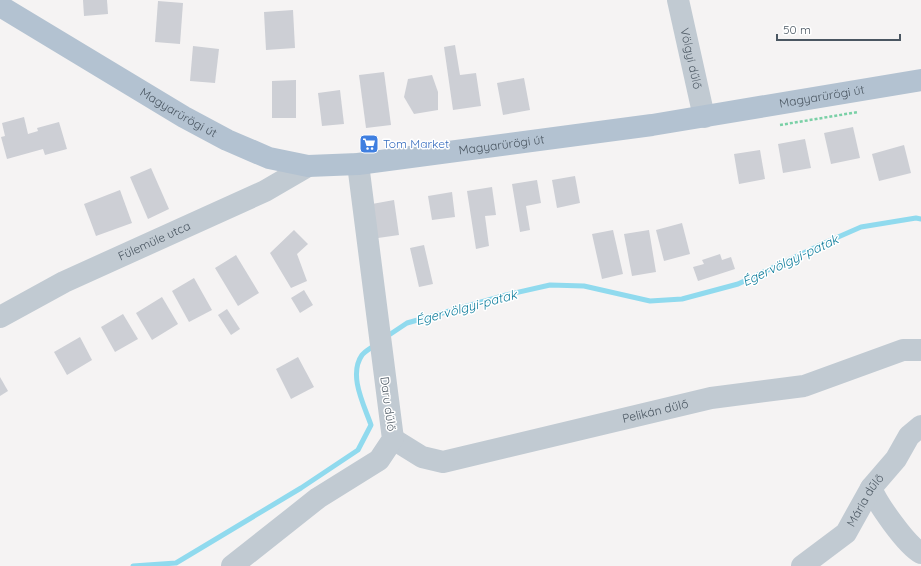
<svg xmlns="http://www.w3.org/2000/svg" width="921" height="566" font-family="Quicksand,sans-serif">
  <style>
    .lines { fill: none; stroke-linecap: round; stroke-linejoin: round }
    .stream { stroke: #90daee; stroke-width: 5 }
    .building { fill: #cdcfd5 }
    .path { stroke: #7ad0a6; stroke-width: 2.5; stroke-dasharray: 3 2; stroke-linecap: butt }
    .minor { stroke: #c1cad2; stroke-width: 22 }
    .major { stroke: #b3c2d1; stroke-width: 22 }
    .labels { text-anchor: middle; stroke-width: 3; stroke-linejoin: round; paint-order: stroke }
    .street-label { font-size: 12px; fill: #4a5661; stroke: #fff }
    .shop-label { font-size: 12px; fill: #366cbe; stroke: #fff; text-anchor: start }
    .water-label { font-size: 13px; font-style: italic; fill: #0c7c9b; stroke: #fff }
  </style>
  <rect width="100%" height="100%" fill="#f5f3f3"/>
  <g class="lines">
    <g class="stream">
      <path d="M386,337L407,323L506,295L550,285L584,286L650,301L682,299L738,284L829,241L861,227L916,218L921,219"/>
      <path d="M133,566L176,563L301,488L358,450L371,425C364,405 348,375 362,355C365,351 371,348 375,345"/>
    </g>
  </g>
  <g class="building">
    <path d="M83,0H107L108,14L84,16Z"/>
    <path d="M158,1L183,3L180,44L155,42Z"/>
    <path d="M293,10L295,48L266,50L264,12Z"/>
    <path d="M455,45L460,75L476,73L481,106L453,110L444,47Z"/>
    <path d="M193,46L219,49L215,83L190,81Z"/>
    <path d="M384,72L391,125L366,128L359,75Z"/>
    <path d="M432,75L438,92V110L414,114L404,97L408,79Z"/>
    <path d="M524,78L530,110L503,115L497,83Z"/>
    <path d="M296,80V118H272V81Z"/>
    <path d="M340,90L344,124L322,126L318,93Z"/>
    <path d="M24,117L28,134L38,131L37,128L59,122L67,149L45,155L43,149L7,159L1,137L5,136L2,123Z"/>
    <path d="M853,127L860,158L831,164L824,133Z"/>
    <path d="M805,139L811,168L783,173L778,144Z"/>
    <path d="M904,145L911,173L879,181L872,154Z"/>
    <path d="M760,150L765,179L739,184L734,154Z"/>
    <path d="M151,168L169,209L148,219L130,177Z"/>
    <path d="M575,176L580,203L557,208L552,180Z"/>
    <path d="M537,180L541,203L526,206L530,230L520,232L512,184Z"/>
    <path d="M492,187L496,215L485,216L489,246L476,249L467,191Z"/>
    <path d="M120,190L132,223L96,236L84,204Z"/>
    <path d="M452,192L455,217L432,220L428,196Z"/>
    <path d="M394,200L399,235L378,238L372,204Z"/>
    <path d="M682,223L690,254L664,261L656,230Z"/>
    <path d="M294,230L308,244L297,254L307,281L291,288L270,253Z"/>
    <path d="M613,230L623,274L602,279L592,234Z"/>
    <path d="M649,230L656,272L632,276L624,234Z"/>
    <path d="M424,245L433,284L419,287L410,248Z"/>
    <path d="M720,254L722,260L731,257L735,269L698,281L693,267L704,264L702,260Z"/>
    <path d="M236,255L259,293L238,306L215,268Z"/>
    <path d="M194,278L212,310L189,322L172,291Z"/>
    <path d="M304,290L313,305L300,313L291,298Z"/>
    <path d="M162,297L178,324L152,340L136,313Z"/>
    <path d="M227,309L240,329L231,335L218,315Z"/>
    <path d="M123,314L138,339L115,352L101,327Z"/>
    <path d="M80,337L92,360L67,375L54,352Z"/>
    <path d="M298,357L314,387L291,399L276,369Z"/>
    <path d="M0,377L8,391L0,396Z"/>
  </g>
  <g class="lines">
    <path class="path" d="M780,125L858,112"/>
    <g class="minor">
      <path id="s1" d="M678,0L704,117"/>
      <path id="s2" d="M0,317L64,282L265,191L308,166"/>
      <path id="s3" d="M393,439L422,457L443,462L711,398L804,386L903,350H921"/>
      <path d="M871,488C877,503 906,545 921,553"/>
      <path d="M232,566L318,498L379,460L393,439L358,164"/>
      <path id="s4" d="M802,566L846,533L871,488L896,459L909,436L921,426"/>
    </g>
    <path class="major" id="s5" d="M0,6L184,117L227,140L269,158L308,166L358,164L652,125L921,80"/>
  </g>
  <defs>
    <g id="supermarket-square" transform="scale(1)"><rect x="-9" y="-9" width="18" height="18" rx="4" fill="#3f7fe0" stroke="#fff"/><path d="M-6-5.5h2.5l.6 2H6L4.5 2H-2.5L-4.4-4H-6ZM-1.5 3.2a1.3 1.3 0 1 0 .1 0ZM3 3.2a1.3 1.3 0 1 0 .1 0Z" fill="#fff"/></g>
  </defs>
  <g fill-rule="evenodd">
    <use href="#supermarket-square" x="369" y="144"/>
  </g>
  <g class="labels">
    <g class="street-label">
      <text dy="4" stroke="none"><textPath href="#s1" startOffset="60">Völgyi dűlő</textPath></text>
      <text dy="4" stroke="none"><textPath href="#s5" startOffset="868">Magyarürögi út</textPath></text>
      <text dy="4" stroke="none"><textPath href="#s5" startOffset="208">Magyarürögi út</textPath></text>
      <text dy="4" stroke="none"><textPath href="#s5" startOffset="544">Magyarürögi út</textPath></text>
      <text dy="4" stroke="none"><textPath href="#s2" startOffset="172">Fülemüle utca</textPath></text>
      <text transform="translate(388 404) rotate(82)" y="4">Daru dűlő</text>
      <text dy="4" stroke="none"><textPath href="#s3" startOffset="274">Pelikán dűlő</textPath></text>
      <text dy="4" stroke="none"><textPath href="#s4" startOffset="93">Mária dűlő</textPath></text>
    </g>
    <g class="shop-label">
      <text x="383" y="148">Tom Market</text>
    </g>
    <g class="water-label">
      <text transform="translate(790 260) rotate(-25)" y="5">Égervölgyi-patak</text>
      <text transform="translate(466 307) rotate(-15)" y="5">Égervölgyi-patak</text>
    </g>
  </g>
  <path d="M777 34v6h123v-6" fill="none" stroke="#4a5661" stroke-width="2"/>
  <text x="783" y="34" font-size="12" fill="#4a5661" stroke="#ffffff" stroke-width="3" paint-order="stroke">50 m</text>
</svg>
